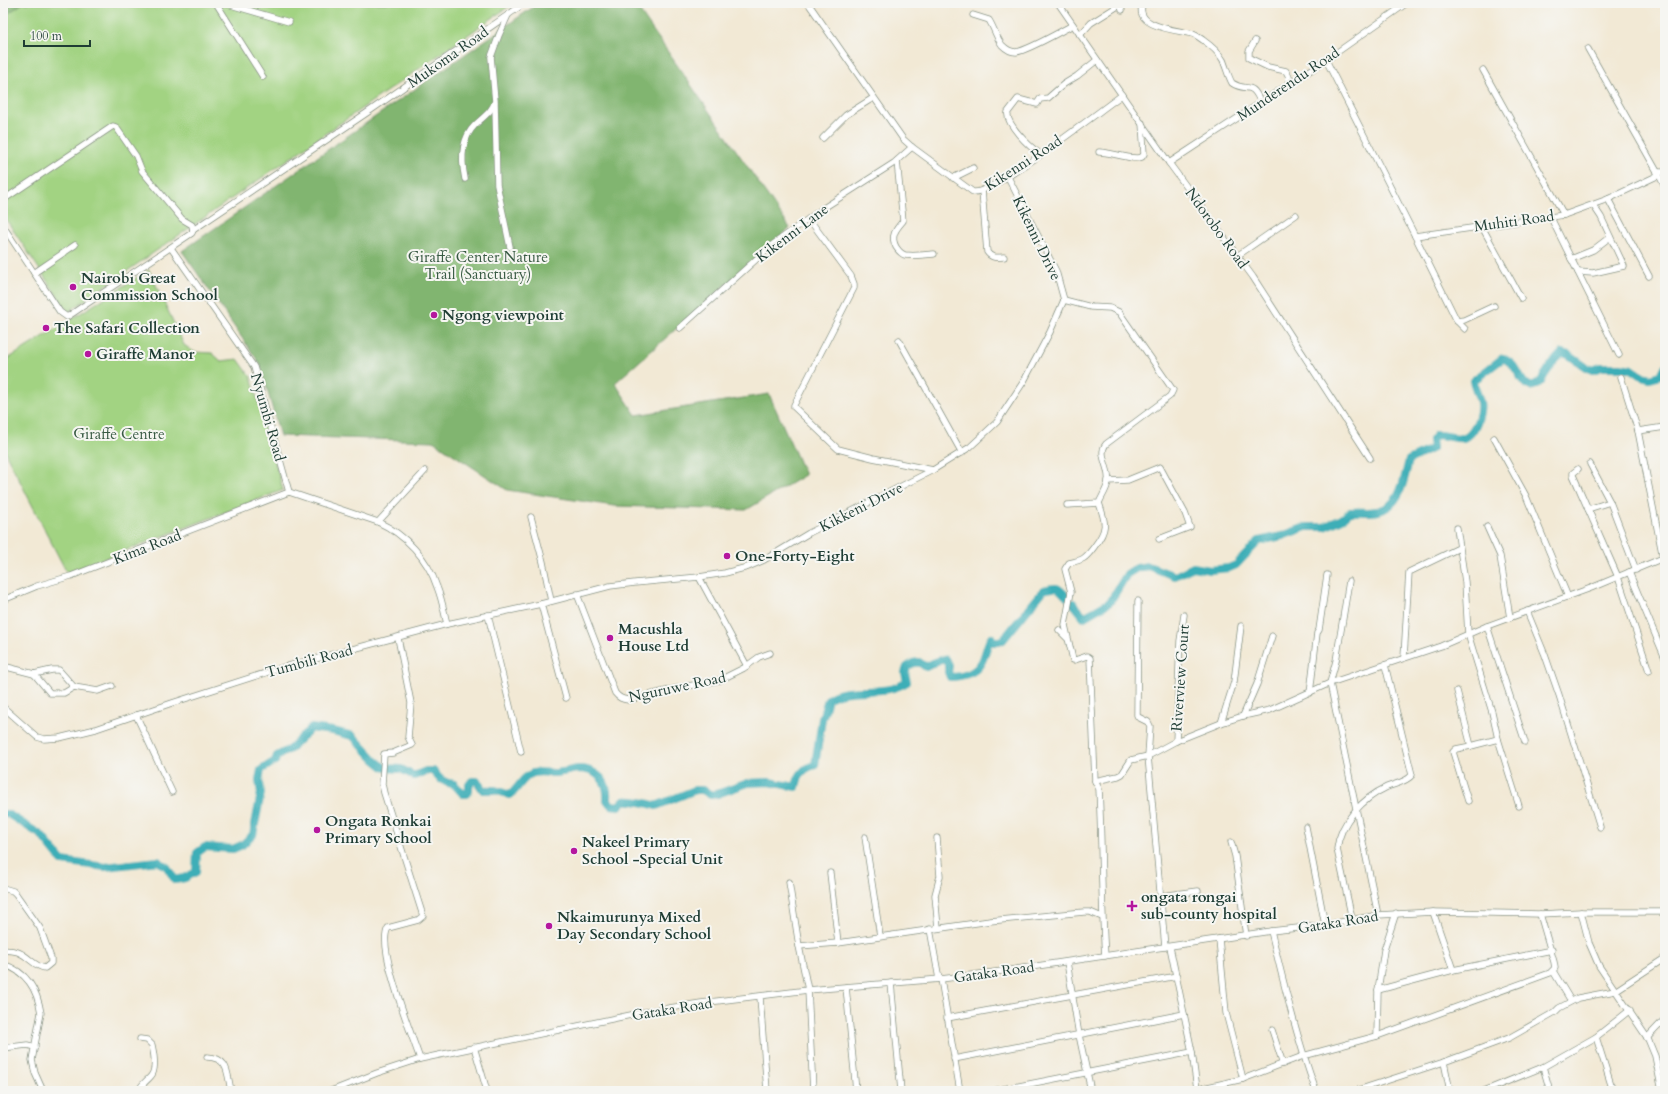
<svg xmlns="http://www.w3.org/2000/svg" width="1668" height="1094" font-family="Cardo,serif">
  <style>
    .green { fill: #a2d382; stroke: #60885b }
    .forest { fill: #81b570; stroke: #507952 }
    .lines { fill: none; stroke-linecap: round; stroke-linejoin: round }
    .river { stroke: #3daeb7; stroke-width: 8 }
    .minor-casing { stroke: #889384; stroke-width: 7 }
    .minor { stroke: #fff; stroke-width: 5.5 }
    .poi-dot { fill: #b5179e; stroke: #f6f6f2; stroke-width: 1.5 }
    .labels { text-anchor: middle; stroke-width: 4; stroke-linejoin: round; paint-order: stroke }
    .street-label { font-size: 15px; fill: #1f3d34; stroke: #f6f6f2 }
    .park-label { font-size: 15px; fill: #395b44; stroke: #f6f6f2 }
    .poi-label { font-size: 15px; font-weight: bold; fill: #1f3d34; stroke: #f6f6f2; text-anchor: start }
  </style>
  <rect width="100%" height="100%" fill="#f6f6f2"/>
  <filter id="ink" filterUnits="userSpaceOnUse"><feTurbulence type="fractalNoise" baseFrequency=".025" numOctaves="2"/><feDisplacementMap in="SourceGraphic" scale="8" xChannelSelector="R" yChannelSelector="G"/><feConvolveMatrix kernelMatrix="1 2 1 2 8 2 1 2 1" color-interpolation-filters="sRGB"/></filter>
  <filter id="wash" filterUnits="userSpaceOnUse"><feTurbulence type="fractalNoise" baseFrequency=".012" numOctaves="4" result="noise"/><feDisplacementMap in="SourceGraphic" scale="16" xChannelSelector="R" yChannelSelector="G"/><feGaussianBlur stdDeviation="0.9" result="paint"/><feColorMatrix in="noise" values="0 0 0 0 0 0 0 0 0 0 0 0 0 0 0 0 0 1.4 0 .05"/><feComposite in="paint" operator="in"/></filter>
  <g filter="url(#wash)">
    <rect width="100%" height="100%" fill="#f2e9d5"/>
    <g class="green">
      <path d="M3,3H514L68,312L3,215Z"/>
      <path d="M149,270L184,345L194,352L212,353L221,361L238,359L251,377L283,490L67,573L7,456L3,445V362Z"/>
    </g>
    <g class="forest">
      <path d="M3,3H23L3,17Z"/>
      <path d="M539,3H634L790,228L615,383L636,415L769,394L805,475L746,510L614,506L507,490L433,441L280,436L260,364L182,251Z"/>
    </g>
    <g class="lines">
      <g class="river">
        <path d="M1073,603L1084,617L1110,602L1127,574L1137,568L1148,566L1175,576L1193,567L1210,570L1229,568L1236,565L1259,541L1282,536L1306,527H1324L1342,519L1350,512C1359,511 1369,513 1378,511C1401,506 1404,479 1409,460L1433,448L1432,440L1436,435C1445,434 1457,440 1464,438C1475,435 1482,412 1480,402C1478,395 1475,388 1473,381L1503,358C1508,361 1512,363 1515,368C1521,376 1526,396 1541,381C1543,379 1544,375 1546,373C1550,366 1556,359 1562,353L1569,355L1587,368L1593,370L1601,367H1620L1632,369L1642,376L1650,378L1661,375L1665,367"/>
        <path d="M3,814H8L41,835L62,861L105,867L158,861L167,867L175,880L185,878L196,872L197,853L205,847L233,849L242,845L253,835L261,793L259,780L261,770L275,761L277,756L290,749L311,728L333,731L353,736L375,760L385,768L401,769L414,776L426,771H433L440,779L448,783L454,784L463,794H467L469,791V785L472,781H477L483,790H495L510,795C517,790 521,780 529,775C536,770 545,773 553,773C561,773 570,770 578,769C597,769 609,781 607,800L611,805L619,806L623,801C631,800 649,803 656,806L695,790H703L711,795L717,794L748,783L769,782L796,787C798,775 803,768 815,765L822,719L828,699C850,684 883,698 907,682L905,673L907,667L913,663L919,662L926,667L935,662L945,659L949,666L948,672L950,677C961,677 975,674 981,663C985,657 987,644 991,637L994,642L1003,640L1044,590C1058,586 1058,587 1067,597"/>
      </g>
    </g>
  </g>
  <g filter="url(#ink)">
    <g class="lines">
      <g class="minor-casing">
        <g id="minor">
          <path d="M216,3L263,77"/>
          <path d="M224,3L289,22"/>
          <path d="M808,3L903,139L912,147L973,192C993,195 1099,111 1122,95"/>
          <path d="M1058,3L1169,163L1253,277L1370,458"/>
          <path d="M1143,3C1132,28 1179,30 1193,34C1196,35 1200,38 1203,40C1210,45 1219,53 1223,60C1226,67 1228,76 1232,83C1247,93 1251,79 1261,103"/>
          <path d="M3,13L6,3"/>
          <path d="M973,15L989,20C994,28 996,37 1002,45C1006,49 1010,52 1016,52C1029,50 1059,32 1073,25"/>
          <path d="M1080,35L1091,23L1118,6H1121L1122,10"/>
          <path d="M1255,41L1249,51V58L1268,67L1286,71L1289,77L1288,85"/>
          <path d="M1326,60L1415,236L1564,215L1608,199L1659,175L1588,49"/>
          <path d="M1483,70L1564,215"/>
          <path d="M495,103L497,185L510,247"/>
          <path d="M823,138L846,115L873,98"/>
          <path d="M1099,152C1111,152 1133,161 1142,157L1144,154L1142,123"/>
          <path d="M1040,154C1030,147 1005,124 1008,112L1018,99L1037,104L1040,99L1048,98L1064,84L1077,76L1097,60"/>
          <path d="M897,161L903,221C896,229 890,236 896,247C898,250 901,254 905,255C914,256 925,255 934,254"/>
          <path d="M1169,163L1326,60L1407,3"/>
          <path d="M1657,172H1665"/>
          <path d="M1659,175L1665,187"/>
          <path d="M1008,177L1056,271L1064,300"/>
          <path d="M953,178L973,168"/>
          <path d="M465,179C461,160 461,139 475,125C483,117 492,112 495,101L491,57L499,35L508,15"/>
          <path d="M982,191L987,252C992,259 997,257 1004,257"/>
          <path d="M1608,199L1649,276"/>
          <path d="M3,200L113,126L116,127L136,156L142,171L182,219L192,225L193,230L192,233L67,317L60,312L3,226"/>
          <path d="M1551,218L1619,355"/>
          <path d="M809,219L851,276L854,284V288L794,405V407L838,449L873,458L933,470"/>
          <path d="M1481,225L1521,298"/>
          <path d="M193,230L371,110L525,3"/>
          <path d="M1415,236L1457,321L1465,329"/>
          <path d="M171,248L254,367L289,492"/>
          <path d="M1237,256L1296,215"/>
          <path d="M1571,259L1593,250L1610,237"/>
          <path d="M1578,272L1593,273L1624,266L1601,217L1593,205"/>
          <path d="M34,273L75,245"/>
          <path d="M1064,300L1091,307L1110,308L1119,312L1173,390L1170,396L1106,444C1097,455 1111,469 1108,482C1107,489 1102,496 1099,503L1067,505"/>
          <path d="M1457,321L1464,320L1494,306"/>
          <path d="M680,328L772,245L822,209L894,163L912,147"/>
          <path d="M899,340L962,453"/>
          <path d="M1621,377L1638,431L1663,558L1665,562"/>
          <path d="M1638,431L1665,427"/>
          <path d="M1494,438L1526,496L1568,597"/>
          <path d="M1590,464L1610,502L1636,570"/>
          <path d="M1578,469L1573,473V475L1618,577L1649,671"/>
          <path d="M1108,481L1128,480L1160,467L1185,513L1190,527L1159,539"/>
          <path d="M289,492L378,522C405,534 428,559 437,587C442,599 444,612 447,624"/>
          <path d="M1099,503C1106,523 1108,529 1094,547C1085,559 1083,560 1069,563L1065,569L1071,592L1065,625L1073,660H1075L1087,656L1090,658L1095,781L1099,789C1102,844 1101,900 1105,956"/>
          <path d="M1588,509L1610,502"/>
          <path d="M531,517L543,562L551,601"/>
          <path d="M378,522L425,471"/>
          <path d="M1487,527L1500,556L1510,618"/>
          <path d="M1457,528L1465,582L1468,634L1492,712L1498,739L1519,806"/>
          <path d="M1629,572L1665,658"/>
          <path d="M699,577L747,666"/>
          <path d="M1349,581L1336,661L1330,683L1378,915"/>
          <path d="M577,594L615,693C619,698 622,699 628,700L683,687L720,680L744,668L759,657L770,653"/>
          <path d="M3,600L37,586L71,576L289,492"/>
          <path d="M1138,601L1137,715L1138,717L1148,722L1150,726L1148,756L1165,947"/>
          <path d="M541,604L566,698"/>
          <path d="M1527,611L1545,655L1559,695L1600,827"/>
          <path d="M488,615L521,752"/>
          <path d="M1487,626L1525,742"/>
          <path d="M1059,630L1067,638"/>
          <path d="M398,638L411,703L408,737L412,745L393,753L384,754L382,784L384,793L423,916L418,920L388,928C376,947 412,1035 420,1059"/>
          <path d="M1404,657L1409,572L1459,548"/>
          <path d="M3,666L34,674L52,670H59L74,687L98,691L112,686"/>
          <path d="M34,674L50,693H64L74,687"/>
          <path d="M1457,691L1471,746L1498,739"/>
          <path d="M1310,693L1317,633L1319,630L1327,575"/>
          <path d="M3,707L37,737L44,739L59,738L96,729L172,703L281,668L447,624L541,604L610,586L635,583L699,577L725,573L748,567L764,560L809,533L933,470L970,447L997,422L1024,381L1050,332L1064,300"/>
          <path d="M136,715L172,792"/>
          <path d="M1243,716L1257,684L1272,636"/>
          <path d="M1221,723L1234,682L1241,626"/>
          <path d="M1176,741L1180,641L1184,615"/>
          <path d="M1095,781L1118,776L1122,774L1131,760L1148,756L1176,741L1221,723L1243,716L1270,710L1330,683L1441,646L1487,626L1591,588L1663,558"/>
          <path d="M1468,801L1453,752L1456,749L1471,746"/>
          <path d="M1306,827L1325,925"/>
          <path d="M865,837L880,936"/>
          <path d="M937,838L940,876L935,895L938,928"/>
          <path d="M1231,842L1235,856L1246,936"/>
          <path d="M830,873L838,943"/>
          <path d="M789,882L799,946L808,990L813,1091"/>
          <path d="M3,888L13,891L16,894L40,928L51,958V963L45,968C35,967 29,957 20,953C14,950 9,951 3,950"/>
          <path d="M1161,896L1198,891"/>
          <path d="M1433,912L1453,970"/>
          <path d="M1581,912L1589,943L1599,966L1648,1039L1655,1056L1662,1091"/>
          <path d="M1352,919L1337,849C1340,822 1363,798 1387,787C1394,784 1407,782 1412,775L1385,665"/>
          <path d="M930,929L939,979"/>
          <path d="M1271,931C1284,985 1297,1039 1316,1091"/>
          <path d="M1219,939L1226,1013L1243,1079"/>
          <path d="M799,946L838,943L990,921L1084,912H1090L1102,917"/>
          <path d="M1170,947L1192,1052L1197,1089"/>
          <path d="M1067,962L1079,1035L1091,1091"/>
          <path d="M3,964C27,972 37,989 41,1013L32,1060L35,1073L43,1091"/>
          <path d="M1553,971L1571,1001"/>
          <path d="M941,979L960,1091"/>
          <path d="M891,983L901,1091"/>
          <path d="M846,987L856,1091"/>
          <path d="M1378,990L1453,970L1552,950"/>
          <path d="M760,997L767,1091"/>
          <path d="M947,1018L1177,976"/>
          <path d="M1272,1030L1283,1064"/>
          <path d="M1377,1036L1378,990L1384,950L1396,913"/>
          <path d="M1596,1037L1613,1091"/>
          <path d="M1647,1038L1665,1019"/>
          <path d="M474,1047L487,1091"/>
          <path d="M3,1048L27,1045L35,1047"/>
          <path d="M207,1057C229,1058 227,1073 231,1091"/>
          <path d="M954,1059L1184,1014"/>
          <path d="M1444,1062L1450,1091"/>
          <path d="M1543,1067L1550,1091"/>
          <path d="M139,1091C141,1084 146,1082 151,1076C157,1069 154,1054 152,1045L147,1040L140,1039"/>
          <path d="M331,1091L377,1073L420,1059L650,1011L701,1003L808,990L941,979L1010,970L1271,931L1325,925L1378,915L1433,912L1540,914L1581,912H1665"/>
          <path d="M993,1091L1192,1052"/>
          <path d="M1190,1091L1243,1079L1303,1056L1377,1036L1550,973L1555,968L1554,962L1540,914"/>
          <path d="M1355,1091L1444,1062L1509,1038L1555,1012L1559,1008L1578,998L1615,991L1665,958"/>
          <path d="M1484,1091L1543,1067L1596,1037L1630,1010"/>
        </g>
      </g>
      <use href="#minor" class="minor"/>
    </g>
  </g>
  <g class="poi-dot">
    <circle cx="73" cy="287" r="4"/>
    <circle cx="434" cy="315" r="4"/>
    <circle cx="46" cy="328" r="4"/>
    <circle cx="88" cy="354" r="4"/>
    <circle cx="727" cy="556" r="4"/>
    <circle cx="610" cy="638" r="4"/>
    <circle cx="317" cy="830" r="4"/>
    <circle cx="574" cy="851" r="4"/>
    <path d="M1130 900h4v4h4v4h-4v4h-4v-4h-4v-4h4z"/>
    <circle cx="549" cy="926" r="4"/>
  </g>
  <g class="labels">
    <g class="street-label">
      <text transform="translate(448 57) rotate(-35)" y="5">Mukoma Road</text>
      <text transform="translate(1288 84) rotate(-34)" y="5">Munderendu Road</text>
      <text transform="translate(1023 163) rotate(-33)" y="5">Kikenni Road</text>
      <text transform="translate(1514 221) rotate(-8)" y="5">Muhiti Road</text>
      <text transform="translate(1217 228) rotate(54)" y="5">Ndorobo Road</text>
      <text transform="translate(792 233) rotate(-37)" y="5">Kikenni Lane</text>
      <text transform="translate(1037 238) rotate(64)" y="5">Kikenni Drive</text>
      <text transform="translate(268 417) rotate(74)" y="5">Nyumbi Road</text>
      <text transform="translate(861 507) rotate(-27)" y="5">Kikkeni Drive</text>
      <text transform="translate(147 547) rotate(-21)" y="5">Kima Road</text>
      <text transform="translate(309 661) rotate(-15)" y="5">Tumbili Road</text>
      <text transform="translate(1180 678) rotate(-86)" y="5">Riverview Court</text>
      <text transform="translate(677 687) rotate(-12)" y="5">Nguruwe Road</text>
      <text transform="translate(1338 922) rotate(-9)" y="5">Gataka Road</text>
      <text transform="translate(994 972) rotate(-8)" y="5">Gataka Road</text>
      <text transform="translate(672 1009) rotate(-9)" y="5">Gataka Road</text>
    </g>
    <g class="park-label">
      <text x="478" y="262">Giraffe Center Nature<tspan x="478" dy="17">Trail (Sanctuary)</tspan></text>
      <text x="119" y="439">Giraffe Centre</text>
    </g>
    <g class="poi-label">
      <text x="81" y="283">Nairobi Great<tspan x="81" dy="17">Commission School</tspan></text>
      <text x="442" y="320">Ngong viewpoint</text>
      <text x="54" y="333">The Safari Collection</text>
      <text x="96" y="359">Giraffe Manor</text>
      <text x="735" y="561">One-Forty-Eight</text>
      <text x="618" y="634">Macushla<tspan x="618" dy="17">House Ltd</tspan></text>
      <text x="325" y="826">Ongata Ronkai<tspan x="325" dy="17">Primary School</tspan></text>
      <text x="582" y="847">Nakeel Primary<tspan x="582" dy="17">School -Special Unit</tspan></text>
      <text x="1141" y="902">ongata rongai<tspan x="1141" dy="17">sub-county hospital</tspan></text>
      <text x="557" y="922">Nkaimurunya Mixed<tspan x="557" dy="17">Day Secondary School</tspan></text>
    </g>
  </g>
  <rect width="1668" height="1094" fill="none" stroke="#f6f6f2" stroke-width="16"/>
  <path d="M24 40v6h66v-6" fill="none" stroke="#1f3d34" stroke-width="2"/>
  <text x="30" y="40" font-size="12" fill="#1f3d34" stroke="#f6f6f2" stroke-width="3" paint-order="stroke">100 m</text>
</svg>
